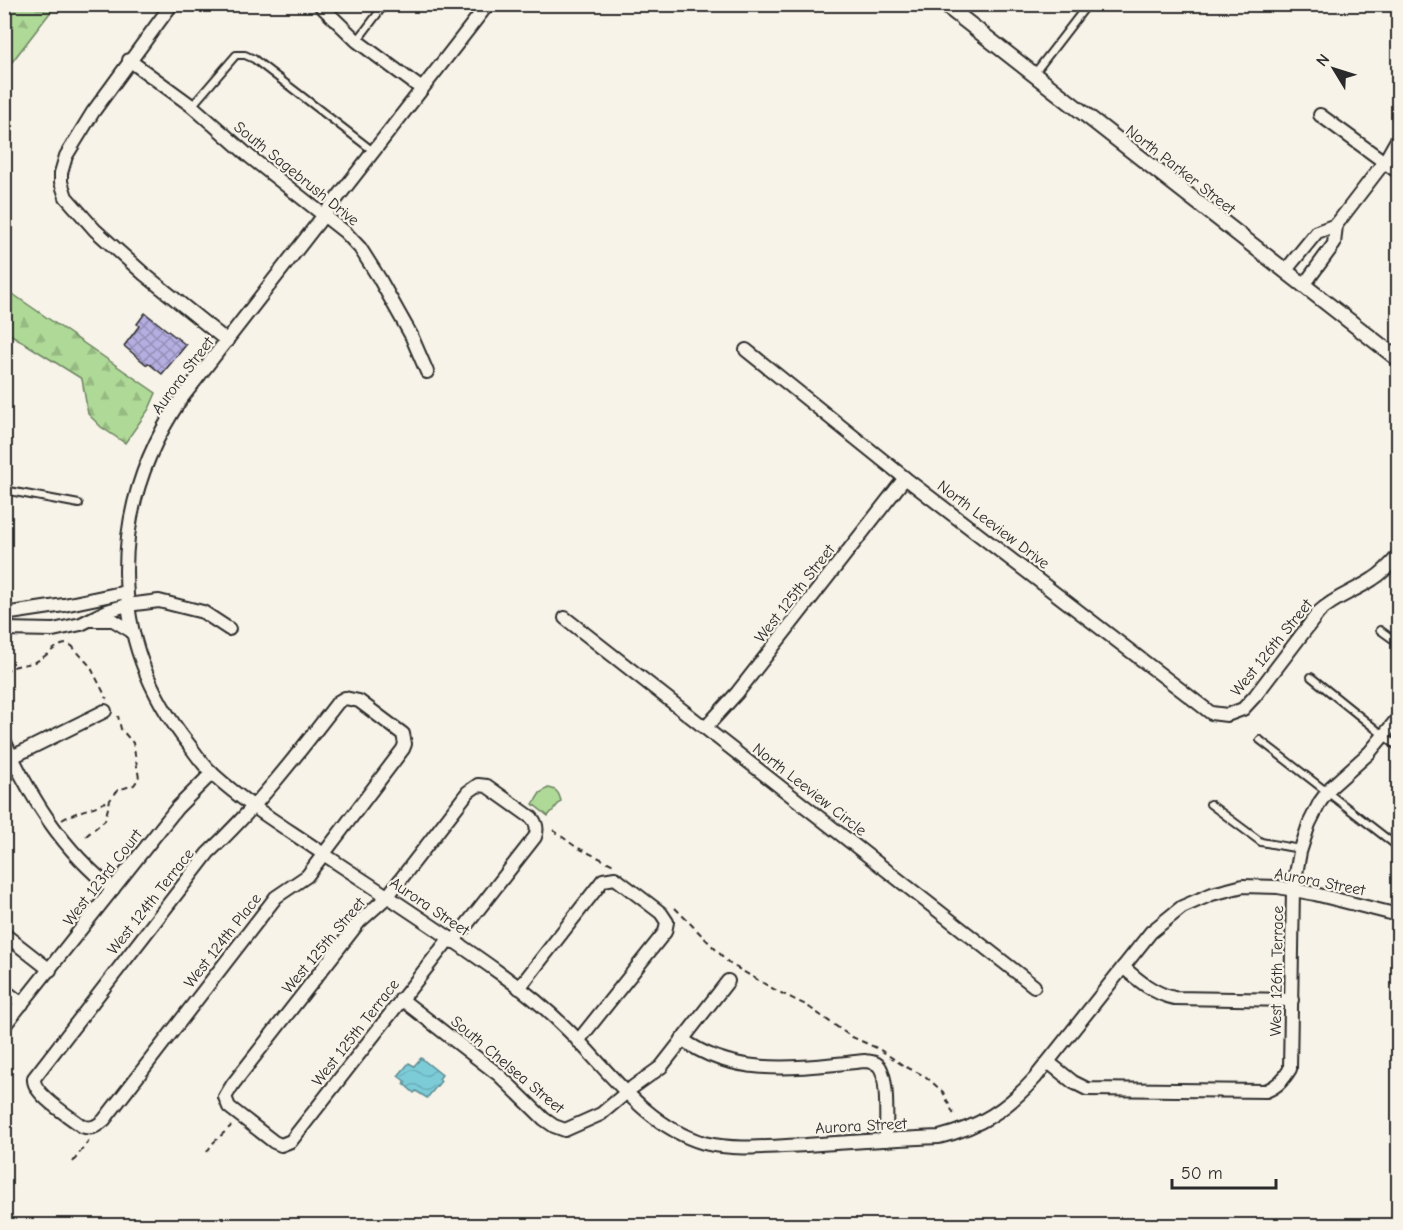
<svg xmlns="http://www.w3.org/2000/svg" width="1403" height="1230" font-family="'Comic Neue',sans-serif">
  <style>
    .green { fill: #aed997; stroke: #6c8261; stroke-width: 1.5 }
    .forest { fill: url(#forest-firs); stroke: #6c8261; stroke-width: 1.5 }
    .water { fill: url(#water-waves); stroke: #5c8c93; stroke-width: 1.5 }
    .lines { fill: none; stroke-linecap: round; stroke-linejoin: round }
    .stream { stroke: #5c8c93; stroke-width: 4.5 }
    .building { fill: url(#building-cross-hatch); stroke: #2b2b2b; stroke-width: 1.5 }
    .service-casing { stroke: #2b2b2b; stroke-width: 10 }
    .minor-casing { stroke: #2b2b2b; stroke-width: 16 }
    .tertiary-casing { stroke: #2b2b2b; stroke-width: 18 }
    .path { stroke: #2b2b2b; stroke-width: 2; stroke-dasharray: 6 4.5; stroke-linecap: butt }
    .service { stroke: #f7f3e8; stroke-width: 6 }
    .minor { stroke: #f7f3e8; stroke-width: 12 }
    .tertiary { stroke: #f7f3e8; stroke-width: 14 }
    .labels { text-anchor: middle; stroke-width: 4.5; stroke-linejoin: round; paint-order: stroke }
    .street-label { font-size: 16px; fill: #2b2b2b; stroke: #f7f3e8 }
  </style>
  <defs>
    <pattern id="forest-firs" width="22" height="20" patternUnits="userSpaceOnUse" patternTransform="scale(1.5)"><rect width="22" height="20" fill="#aed997"/><path d="M5 1l3.5 6h-7zM16 11l3.5 6h-7z" fill="#96ba82"/></pattern>
    <pattern id="water-waves" width="16" height="10" patternUnits="userSpaceOnUse" patternTransform="scale(1.5)"><rect width="16" height="10" fill="#7cccd8"/><path d="M0 5q4-4 8 0t8 0" fill="none" stroke="#6bafba"/></pattern>
    <pattern id="building-cross-hatch" width="8" height="8" patternUnits="userSpaceOnUse" patternTransform="scale(1.5)"><rect width="8" height="8" fill="#b5aee0"/><path d="M0 0l8 8M0 8l8-8" fill="none" stroke="#938eb6"/></pattern>
  </defs>
  <rect width="100%" height="100%" fill="#f7f3e8"/>
  <filter id="ink" filterUnits="userSpaceOnUse"><feTurbulence type="fractalNoise" baseFrequency=".0167" numOctaves="2"/><feDisplacementMap in="SourceGraphic" scale="12" xChannelSelector="R" yChannelSelector="G"/><feConvolveMatrix kernelMatrix="1 2 1 2 8 2 1 2 1" color-interpolation-filters="sRGB"/></filter>
  <g filter="url(#ink)">
    <path class="green" d="M548,788C557,789 559,793 561,801L548,816L533,804L540,793Z"/>
    <g class="forest">
      <path d="M5,4L56,5L5,71L4,5Z"/>
      <path d="M4,288L156,393L149,409L125,443L101,427L88,414L82,379L5,331Z"/>
    </g>
    <path class="water" d="M421,1058L442,1075L439,1079L441,1081L427,1098L416,1091L414,1093L404,1084L406,1082L398,1076L409,1063L414,1066Z"/>
    <g class="lines">
      <path class="stream" d="M4,12L14,4"/>
    </g>
    <path class="building" d="M145,313L186,345L162,374L148,363L147,365L124,346L139,326L137,324Z"/>
    <g class="lines">
      <g class="service-casing">
        <g id="service">
          <path d="M357,41L385,4"/>
          <path d="M1034,74L1088,4"/>
          <path d="M192,106L236,55H245L254,59L373,151"/>
          <path d="M4,490L79,504"/>
          <path d="M1380,630L1398,643"/>
          <path d="M1311,677L1398,747"/>
          <path d="M1260,740L1398,847"/>
          <path d="M1210,804L1261,842L1300,849"/>
        </g>
      </g>
      <g class="minor-casing">
        <g id="minor">
          <path d="M172,4L93,112L66,156L61,173V182L66,197L95,230L144,274L227,341"/>
          <path d="M319,4L357,41L422,89"/>
          <path d="M488,4L181,399C146,451 126,508 126,571C126,637 149,695 190,746C197,756 205,767 214,775C247,805 286,828 322,853C382,893 443,932 501,974C525,991 548,1010 569,1031C609,1071 647,1127 704,1143C737,1151 773,1146 806,1145C850,1142 894,1139 939,1137C980,1127 1007,1109 1035,1078L1151,932L1182,907L1212,894L1243,886L1278,887L1315,894L1398,915"/>
          <path d="M129,60L192,106L250,157L345,232L360,248L379,278L411,335L427,372"/>
          <path d="M1320,115L1398,172"/>
          <path d="M1286,270L1317,232L1336,225"/>
          <path d="M1304,285L1334,244L1336,225L1385,161L1398,138"/>
          <path d="M746,350L905,478L1211,713L1227,715L1243,709L1255,696L1319,612C1335,597 1355,591 1373,579C1383,573 1391,564 1398,556"/>
          <path d="M4,614L64,605L126,592"/>
          <path d="M565,618L1034,986"/>
          <path d="M91,620H113L133,632"/>
          <path d="M4,629L53,630L81,624L107,611L127,605L159,601L203,612L229,629"/>
          <path d="M345,698L359,701L403,734L405,744L403,749L307,876L276,897L104,1120C97,1126 91,1130 82,1126C69,1116 32,1094 34,1078L208,853C257,807 297,755 338,702Z"/>
          <path d="M706,727L737,693L905,478"/>
          <path d="M4,740C30,797 63,851 113,889"/>
          <path d="M6,760L105,711"/>
          <path d="M4,934L50,970"/>
          <path d="M449,939L291,1141L281,1145L274,1142L229,1107L225,1097L233,1084L359,922L387,897L468,792L478,785L487,786L532,818C537,824 538,829 535,837L453,942"/>
          <path d="M1123,967C1139,981 1153,993 1174,998L1292,1000"/>
          <path d="M519,988L603,880L615,878L661,913L667,922L665,932L578,1041"/>
          <path d="M4,990L22,1004"/>
          <path d="M401,999L499,1075L544,1119L554,1126L565,1130L601,1114L633,1087L661,1067L728,981"/>
          <path d="M4,1026L177,808L212,773"/>
          <path d="M682,1039C735,1079 803,1067 865,1061C869,1062 874,1061 878,1065C889,1075 886,1124 886,1140"/>
          <path d="M1048,1062L1073,1082L1087,1089L1266,1091C1278,1086 1284,1079 1290,1069L1293,890L1300,852L1309,824L1320,802L1331,787L1369,753L1398,718"/>
        </g>
      </g>
      <g class="tertiary-casing">
        <path id="tertiary" d="M944,4L1398,359"/>
      </g>
      <g class="path">
        <path d="M4,672C14,664 26,666 37,661C47,656 55,645 66,644L72,646L90,666L107,699"/>
        <path d="M62,820C78,810 94,809 109,800"/>
        <path d="M553,830L576,847L614,865"/>
        <path d="M86,836L105,820L110,800L118,790L134,785L139,778L133,743L121,729L118,716"/>
        <path d="M675,908L730,964L777,991L806,1005L850,1036L879,1049L904,1066L925,1076L943,1092L954,1115"/>
        <path d="M207,1152L212,1144L231,1126"/>
        <path d="M73,1162L89,1140"/>
      </g>
      <use href="#service" class="service"/>
      <use href="#minor" class="minor"/>
      <use href="#tertiary" class="tertiary"/>
    </g>
  </g>
  <g class="labels">
    <g class="street-label">
      <text transform="translate(1181 169) rotate(38)" y="6">North Parker Street</text>
      <text transform="translate(297 173) rotate(39)" y="6">South Sagebrush Drive</text>
      <text transform="translate(182 375) rotate(-53)" y="6">Aurora Street</text>
      <text transform="translate(994 524) rotate(37)" y="6">North Leeview Drive</text>
      <text transform="translate(794 593) rotate(-52)" y="6">West 125th Street</text>
      <text transform="translate(1271 647) rotate(-51)" y="6">West 126th Street</text>
      <text transform="translate(810 789) rotate(38)" y="6">North Leeview Circle</text>
      <text transform="translate(102 877) rotate(-52)" y="6">West 123rd Court</text>
      <text transform="translate(1320 881) rotate(11)" y="6">Aurora Street</text>
      <text transform="translate(150 901) rotate(-52)" y="6">West 124th Terrace</text>
      <text transform="translate(430 906) rotate(34)" y="6">Aurora Street</text>
      <text transform="translate(222 940) rotate(-52)" y="6">West 124th Place</text>
      <text transform="translate(323 945) rotate(-50)" y="6">West 125th Street</text>
      <text transform="translate(1276 971) rotate(-89)" y="6">West 126th Terrace</text>
      <text transform="translate(355 1032) rotate(-52)" y="6">West 125th Terrace</text>
      <text transform="translate(508 1064) rotate(40)" y="6">South Chelsea Street</text>
      <text transform="translate(861 1125) rotate(-3)" y="6">Aurora Street</text>
    </g>
  </g>
  <rect width="1403" height="1230" fill="none" stroke="#f7f3e8" stroke-width="24"/>
  <rect x="12" y="12" width="1379" height="1206" fill="none" stroke="#2b2b2b" stroke-width="2" filter="url(#ink)"/>
  <g transform="translate(1334 69) rotate(308)" stroke="#f7f3e8" stroke-width="4.5" paint-order="stroke">
  <path d="M0-4.5L10 22L0 15L-10 22Z" fill="#2b2b2b"/>
  <text y="-9" font-size="16" font-weight="bold" text-anchor="middle" fill="#2b2b2b">N</text>
  </g>
  <path d="M1172 1179v9h104v-9" fill="none" stroke="#2b2b2b" stroke-width="3"/>
  <text x="1181" y="1179" font-size="18" fill="#2b2b2b" stroke="#f7f3e8" stroke-width="4.5" paint-order="stroke">50 m</text>
</svg>
